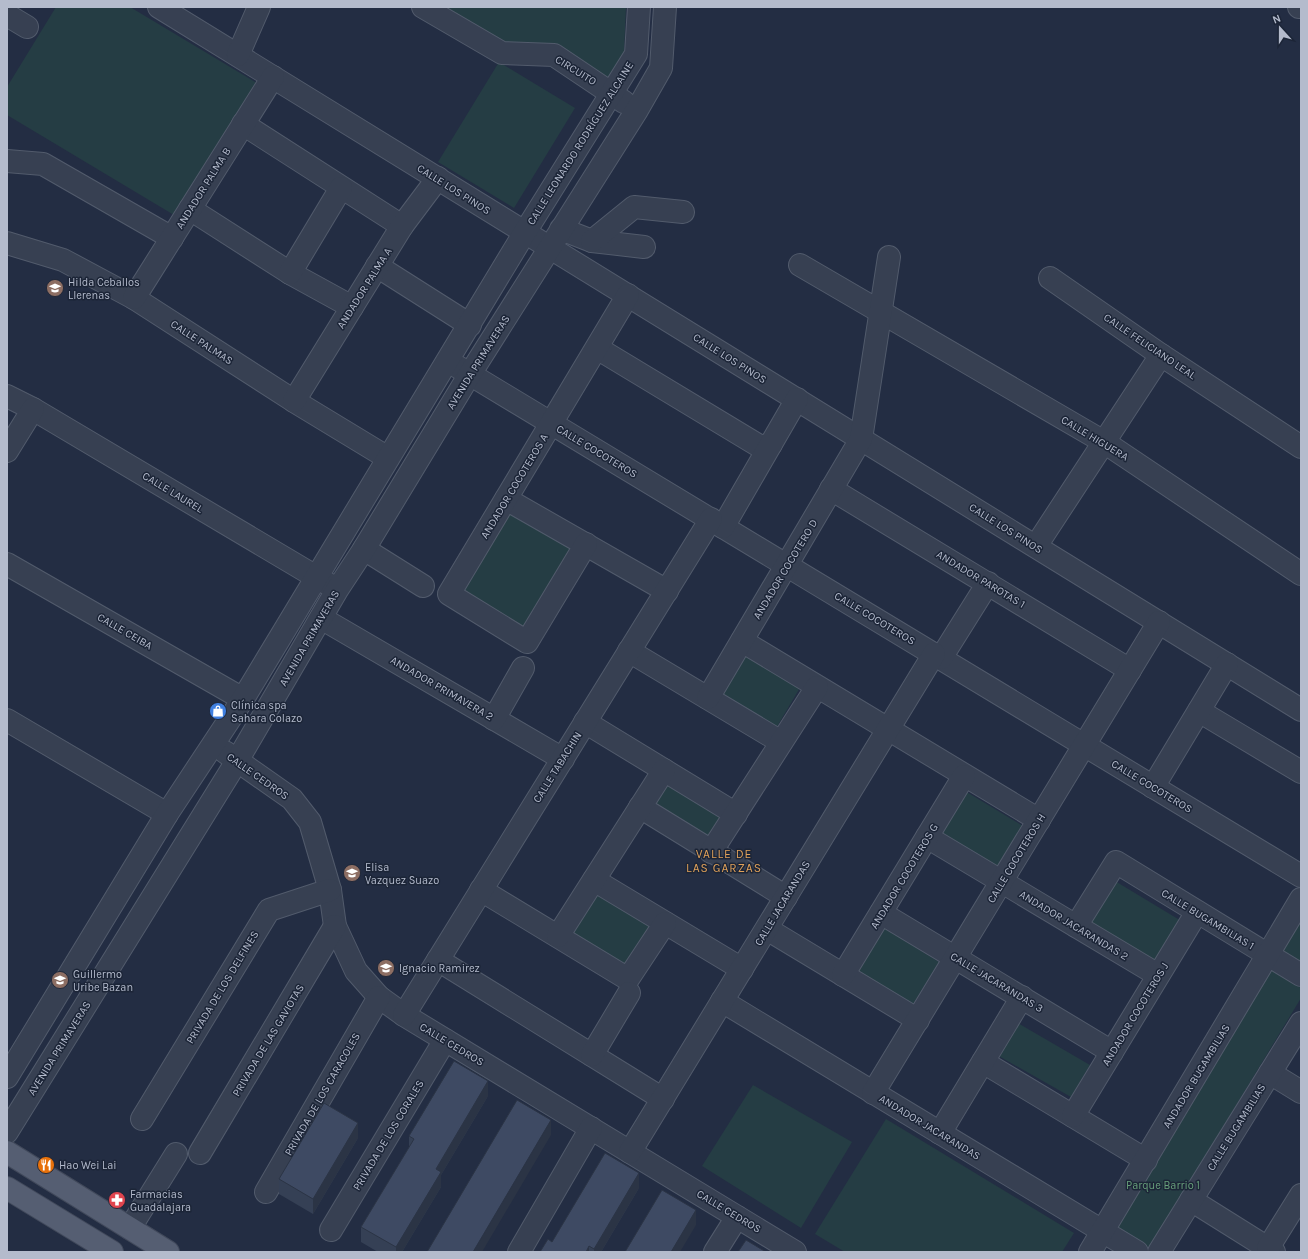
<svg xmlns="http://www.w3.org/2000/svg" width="1308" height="1259" font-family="Karla,sans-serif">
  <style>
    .green { fill: #253d44 }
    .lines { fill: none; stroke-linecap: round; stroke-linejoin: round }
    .minor-casing { stroke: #525b6c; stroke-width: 24 }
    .major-casing { stroke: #41495b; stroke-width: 24 }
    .minor { stroke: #374052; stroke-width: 22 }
    .major { stroke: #555e72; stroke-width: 22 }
    .wall { fill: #354055 }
    .shaded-wall { fill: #2b3445 }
    .building { fill: #3e4a63; stroke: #2b3445 }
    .labels { text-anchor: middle; stroke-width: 3; stroke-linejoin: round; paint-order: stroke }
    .street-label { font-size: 11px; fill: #b4bbcc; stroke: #1c2537 }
    .poi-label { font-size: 11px; fill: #b4bbcc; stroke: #1c2537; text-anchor: start }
    .park-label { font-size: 11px; fill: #68a07b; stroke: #1c2537 }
    .neighbourhood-label { font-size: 12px; letter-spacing: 1px; fill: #e1a25a; stroke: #1c2537 }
  </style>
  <rect width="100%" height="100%" fill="#232d43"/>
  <g class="green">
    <path d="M56,7H130L260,85L179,218L7,115V87Z"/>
    <path d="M438,7H626L624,52L607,81L508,47Z"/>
    <path d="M499,62L575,108L514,208L438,162Z"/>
    <path d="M508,506L575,548L523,632L456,590Z"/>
    <path d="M743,651L801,686L775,730L717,695Z"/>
    <path d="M664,777L725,814L707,844L646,806Z"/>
    <path d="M965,791L1023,826L997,870L939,835Z"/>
    <path d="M1110,878L1183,922L1156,966L1083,922Z"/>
    <path d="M594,891L652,926L625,970L567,935Z"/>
    <path d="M1301,916V964L1280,951Z"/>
    <path d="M881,926L939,962L912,1006L854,970Z"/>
    <path d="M1269,969L1301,988V998L1150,1248L1114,1226Z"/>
    <path d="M1016,1022L1090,1065L1071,1097L997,1055Z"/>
    <path d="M753,1085L852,1142L801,1228L702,1166Z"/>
    <path d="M886,1119L1074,1233L1062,1252H845L815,1234Z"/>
  </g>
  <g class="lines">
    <g class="minor-casing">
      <g id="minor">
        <path d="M159,7L1301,710"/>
        <path d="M423,7L502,53L554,55L624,102"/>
        <path d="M1299,7H1301"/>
        <path d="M7,15L27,27"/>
        <path d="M238,55L259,7"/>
        <path d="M243,124L402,226"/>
        <path d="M7,161L43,164L172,238"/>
        <path d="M190,209L290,273L352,307"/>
        <path d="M561,229L592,241L644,247"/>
        <path d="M592,241L634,207L683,212"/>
        <path d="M7,243L63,260L134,298L294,401L388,458"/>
        <path d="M800,265L1104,442L1301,574"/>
        <path d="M377,266L470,325"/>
        <path d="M290,273L341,188"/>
        <path d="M1050,278L1161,355L1301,447"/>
        <path d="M134,298L273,77"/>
        <path d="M597,348L761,447L771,444"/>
        <path d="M458,367L1301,876"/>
        <path d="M7,396L33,409L328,584"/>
        <path d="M294,401L402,226L438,178"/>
        <path d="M7,451L33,409"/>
        <path d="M831,489L1130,670"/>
        <path d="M506,499L667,591"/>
        <path d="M723,527L797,399"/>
        <path d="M586,544L527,642L449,594L628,295"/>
        <path d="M1036,546L1161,355"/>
        <path d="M364,549L423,586"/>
        <path d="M7,564L243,699"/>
        <path d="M321,618L563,759"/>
        <path d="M742,641L1039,820"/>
        <path d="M629,651L781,742"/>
        <path d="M941,658L988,583"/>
        <path d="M708,698L861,439L889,257"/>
        <path d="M1199,711L1301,772"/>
        <path d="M494,719L523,668"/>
        <path d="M7,720L167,814"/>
        <path d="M585,722L736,814"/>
        <path d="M225,752L292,799L310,822L330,890L335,926L356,971L379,997L404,1015L795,1252"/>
        <path d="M1153,787L1227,664"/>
        <path d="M640,807L786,897"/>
        <path d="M927,837L1158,975"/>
        <path d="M711,852L817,687"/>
        <path d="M594,880L742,969"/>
        <path d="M481,890L628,979L665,923"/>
        <path d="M881,913L1112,1052"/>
        <path d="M1076,926L1116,862L1301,975"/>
        <path d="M767,929L918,1020"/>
        <path d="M558,936L664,770"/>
        <path d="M438,960L663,1099"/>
        <path d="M843,975L964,776"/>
        <path d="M722,1001L1137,1252"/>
        <path d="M404,1015L711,519"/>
        <path d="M592,1055L629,993"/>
        <path d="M983,1062L1146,1160"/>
        <path d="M1270,1073L1301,1092"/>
        <path d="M7,1077L167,814L243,699L525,232L636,54L639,7"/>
        <path d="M873,1093L1159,622"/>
        <path d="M1073,1116L1197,912"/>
        <path d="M142,1119L269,910L330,890"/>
        <path d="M7,1132L237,761L337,590L364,549L470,374L637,110L661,68L665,7"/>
        <path d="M940,1133L1022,997"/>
        <path d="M630,1152L934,654"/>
        <path d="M200,1153L335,926"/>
        <path d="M266,1192L379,997"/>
        <path d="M1191,1200L1274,1252"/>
        <path d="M130,1228L176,1154"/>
        <path d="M331,1230L445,1040"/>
        <path d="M1268,1248L1301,1195"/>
        <path d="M519,1252L591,1128"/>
        <path d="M715,1252L737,1217"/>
        <path d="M1090,1252L1301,899"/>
        <path d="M1159,1252L1301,1023"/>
      </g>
    </g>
    <g class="major-casing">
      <g id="major">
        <path d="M7,1152L168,1252"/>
        <path d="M7,1188L112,1252"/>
      </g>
    </g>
    <use href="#minor" class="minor"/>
    <use href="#major" class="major"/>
  </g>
  <g class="wall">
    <path d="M488,1096L441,1175V1187L402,1252H378L361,1242V1227L409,1148V1136Z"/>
    <path d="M358,1138L313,1214L279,1194V1179Z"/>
    <path d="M639,1188L601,1252H540Z"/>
  </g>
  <g class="shaded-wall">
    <path d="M488,1081V1096L441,1175V1187L402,1252H396V1247L436,1169Z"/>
    <path d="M551,1120V1135L482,1252H473Z"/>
    <path d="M358,1123V1138L313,1214V1199Z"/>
    <path d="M639,1173V1188L601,1252H594V1249Z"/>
    <path d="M696,1210V1225L680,1252H671Z"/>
    <path d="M589,1246V1252H586Z"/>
  </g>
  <g class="building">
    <path d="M454,1061L488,1081L436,1169L441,1172L396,1247L361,1227L414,1139L409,1136Z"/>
    <path d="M517,1100L551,1120L473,1252H427Z"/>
    <path d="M324,1103L358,1123L313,1199L279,1179Z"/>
    <path d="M605,1153L639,1173L594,1249L589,1246L586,1252H540L548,1239L552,1242Z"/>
    <path d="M662,1190L696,1210L671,1252H625Z"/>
    <path d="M746,1240L766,1252H738Z"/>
  </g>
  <defs>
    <g id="school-disc" transform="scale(0.9)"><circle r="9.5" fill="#8d6e63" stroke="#1c2537"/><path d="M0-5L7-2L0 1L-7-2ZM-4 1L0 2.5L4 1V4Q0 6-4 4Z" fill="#fff"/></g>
    <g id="shop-disc" transform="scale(0.9)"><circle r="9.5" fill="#3f7fe0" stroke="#1c2537"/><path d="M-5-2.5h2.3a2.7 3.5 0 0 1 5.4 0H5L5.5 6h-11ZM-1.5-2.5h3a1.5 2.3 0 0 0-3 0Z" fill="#fff"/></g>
    <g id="restaurant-disc" transform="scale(0.9)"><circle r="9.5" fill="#e8710a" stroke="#1c2537"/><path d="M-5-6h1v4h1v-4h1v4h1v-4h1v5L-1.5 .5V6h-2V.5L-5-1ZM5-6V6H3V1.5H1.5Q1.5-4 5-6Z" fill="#fff"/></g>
    <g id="pharmacy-disc" transform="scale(0.9)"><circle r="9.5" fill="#e0444e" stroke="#1c2537"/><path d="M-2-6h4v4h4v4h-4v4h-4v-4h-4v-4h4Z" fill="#fff"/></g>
  </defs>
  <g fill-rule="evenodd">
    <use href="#school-disc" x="55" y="288"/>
    <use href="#shop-disc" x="218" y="711"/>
    <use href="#school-disc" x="352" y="873"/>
    <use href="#school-disc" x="386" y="968"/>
    <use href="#school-disc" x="60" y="980"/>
    <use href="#restaurant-disc" x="46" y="1165"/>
    <use href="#pharmacy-disc" x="117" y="1200"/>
  </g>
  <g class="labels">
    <g class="street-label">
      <text transform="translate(576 70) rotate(32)" y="4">CIRCUITO</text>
      <text transform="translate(580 143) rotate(-58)" y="4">CALLE LEONARDO RODRÍGUEZ ALCAINE</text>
      <text transform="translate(203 188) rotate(-58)" y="4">ANDADOR PALMA B</text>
      <text transform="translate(454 189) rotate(32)" y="4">CALLE LOS PINOS</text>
      <text transform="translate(364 288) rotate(-58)" y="4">ANDADOR PALMA A</text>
      <text transform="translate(202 342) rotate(33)" y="4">CALLE PALMAS</text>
      <text transform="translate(1150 346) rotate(34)" y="4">CALLE FELICIANO LEAL</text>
      <text transform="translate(730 358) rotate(32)" y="4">CALLE LOS PINOS</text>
      <text transform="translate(478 362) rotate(-58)" y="4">AVENIDA PRIMAVERAS</text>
      <text transform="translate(1095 438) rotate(31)" y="4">CALLE HIGUERA</text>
      <text transform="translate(597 451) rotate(31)" y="4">CALLE COCOTEROS</text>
      <text transform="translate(514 486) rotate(-59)" y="4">ANDADOR COCOTEROS A</text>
      <text transform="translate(173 492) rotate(31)" y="4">CALLE LAUREL</text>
      <text transform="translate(1006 528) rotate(32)" y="4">CALLE LOS PINOS</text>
      <text transform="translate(785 569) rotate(-59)" y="4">ANDADOR COCOTERO D</text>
      <text transform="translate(981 579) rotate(31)" y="4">ANDADOR PAROTAS 1</text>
      <text transform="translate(875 618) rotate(31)" y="4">CALLE COCOTEROS</text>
      <text transform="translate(125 631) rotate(30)" y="4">CALLE CEIBA</text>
      <text transform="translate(309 638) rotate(-60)" y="4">AVENIDA PRIMAVERAS</text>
      <text transform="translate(442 688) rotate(30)" y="4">ANDADOR PRIMAVERA 2</text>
      <text transform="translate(557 767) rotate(-58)" y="4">CALLE TABACHIN</text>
      <text transform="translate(258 776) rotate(35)" y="4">CALLE CEDROS</text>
      <text transform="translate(1152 786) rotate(31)" y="4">CALLE COCOTEROS</text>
      <text transform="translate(1016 858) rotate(-59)" y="4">CALLE COCOTEROS H</text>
      <text transform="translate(904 876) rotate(-59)" y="4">ANDADOR COCOTEROS G</text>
      <text transform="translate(782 903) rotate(-59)" y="4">CALLE JACARANDAS</text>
      <text transform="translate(1208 919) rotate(31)" y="4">CALLE BUGAMBILIAS 1</text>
      <text transform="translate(1074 925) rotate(31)" y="4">ANDADOR JACARANDAS 2</text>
      <text transform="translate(997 982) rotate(31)" y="4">CALLE JACARANDAS 3</text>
      <text transform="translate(222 987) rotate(-59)" y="4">PRIVADA DE LOS DELFINES</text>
      <text transform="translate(1135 1014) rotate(-59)" y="4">ANDADOR COCOTEROS J</text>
      <text transform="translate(268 1040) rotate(-59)" y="4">PRIVADA DE LAS GAVIOTAS</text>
      <text transform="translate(452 1044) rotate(31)" y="4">CALLE CEDROS</text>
      <text transform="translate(59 1048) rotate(-58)" y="4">AVENIDA PRIMAVERAS</text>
      <text transform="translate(1196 1076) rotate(-59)" y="4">ANDADOR BUGAMBILIAS</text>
      <text transform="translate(322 1094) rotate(-60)" y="4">PRIVADA DE LOS CARACOLES</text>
      <text transform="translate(930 1127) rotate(31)" y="4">ANDADOR JACARANDAS</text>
      <text transform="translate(1236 1127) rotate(-58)" y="4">CALLE BUGAMBILIAS</text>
      <text transform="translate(388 1135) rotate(-59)" y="4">PRIVADA DE LOS CORALES</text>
      <text transform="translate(729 1211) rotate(31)" y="4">CALLE CEDROS</text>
    </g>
    <g class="poi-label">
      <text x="68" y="286">Hilda Ceballos<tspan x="68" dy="13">Llerenas</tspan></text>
      <text x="231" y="709">Clínica spa<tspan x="231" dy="13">Sahara Colazo</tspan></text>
      <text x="365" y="871">Elisa<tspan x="365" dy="13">Vazquez Suazo</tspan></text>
      <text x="399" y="972">Ignacio Ramirez</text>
      <text x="73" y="978">Guillermo<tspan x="73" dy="13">Uribe Bazan</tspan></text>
      <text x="59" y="1169">Hao Wei Lai</text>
      <text x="130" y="1198">Farmacias<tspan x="130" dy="13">Guadalajara</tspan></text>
    </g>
    <g class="park-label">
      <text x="1163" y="1189">Parque Barrio 1</text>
    </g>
    <g class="neighbourhood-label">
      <text x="724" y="858">VALLE DE<tspan x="724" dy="14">LAS GARZAS</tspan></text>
    </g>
  </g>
  <rect width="1308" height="1259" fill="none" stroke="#b4bbcc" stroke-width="16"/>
  <g transform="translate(1280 28) rotate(339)" stroke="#1c2537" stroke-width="3" paint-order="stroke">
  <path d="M0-3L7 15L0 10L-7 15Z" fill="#b4bbcc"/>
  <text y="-6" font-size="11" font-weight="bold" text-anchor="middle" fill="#b4bbcc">N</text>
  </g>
</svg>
